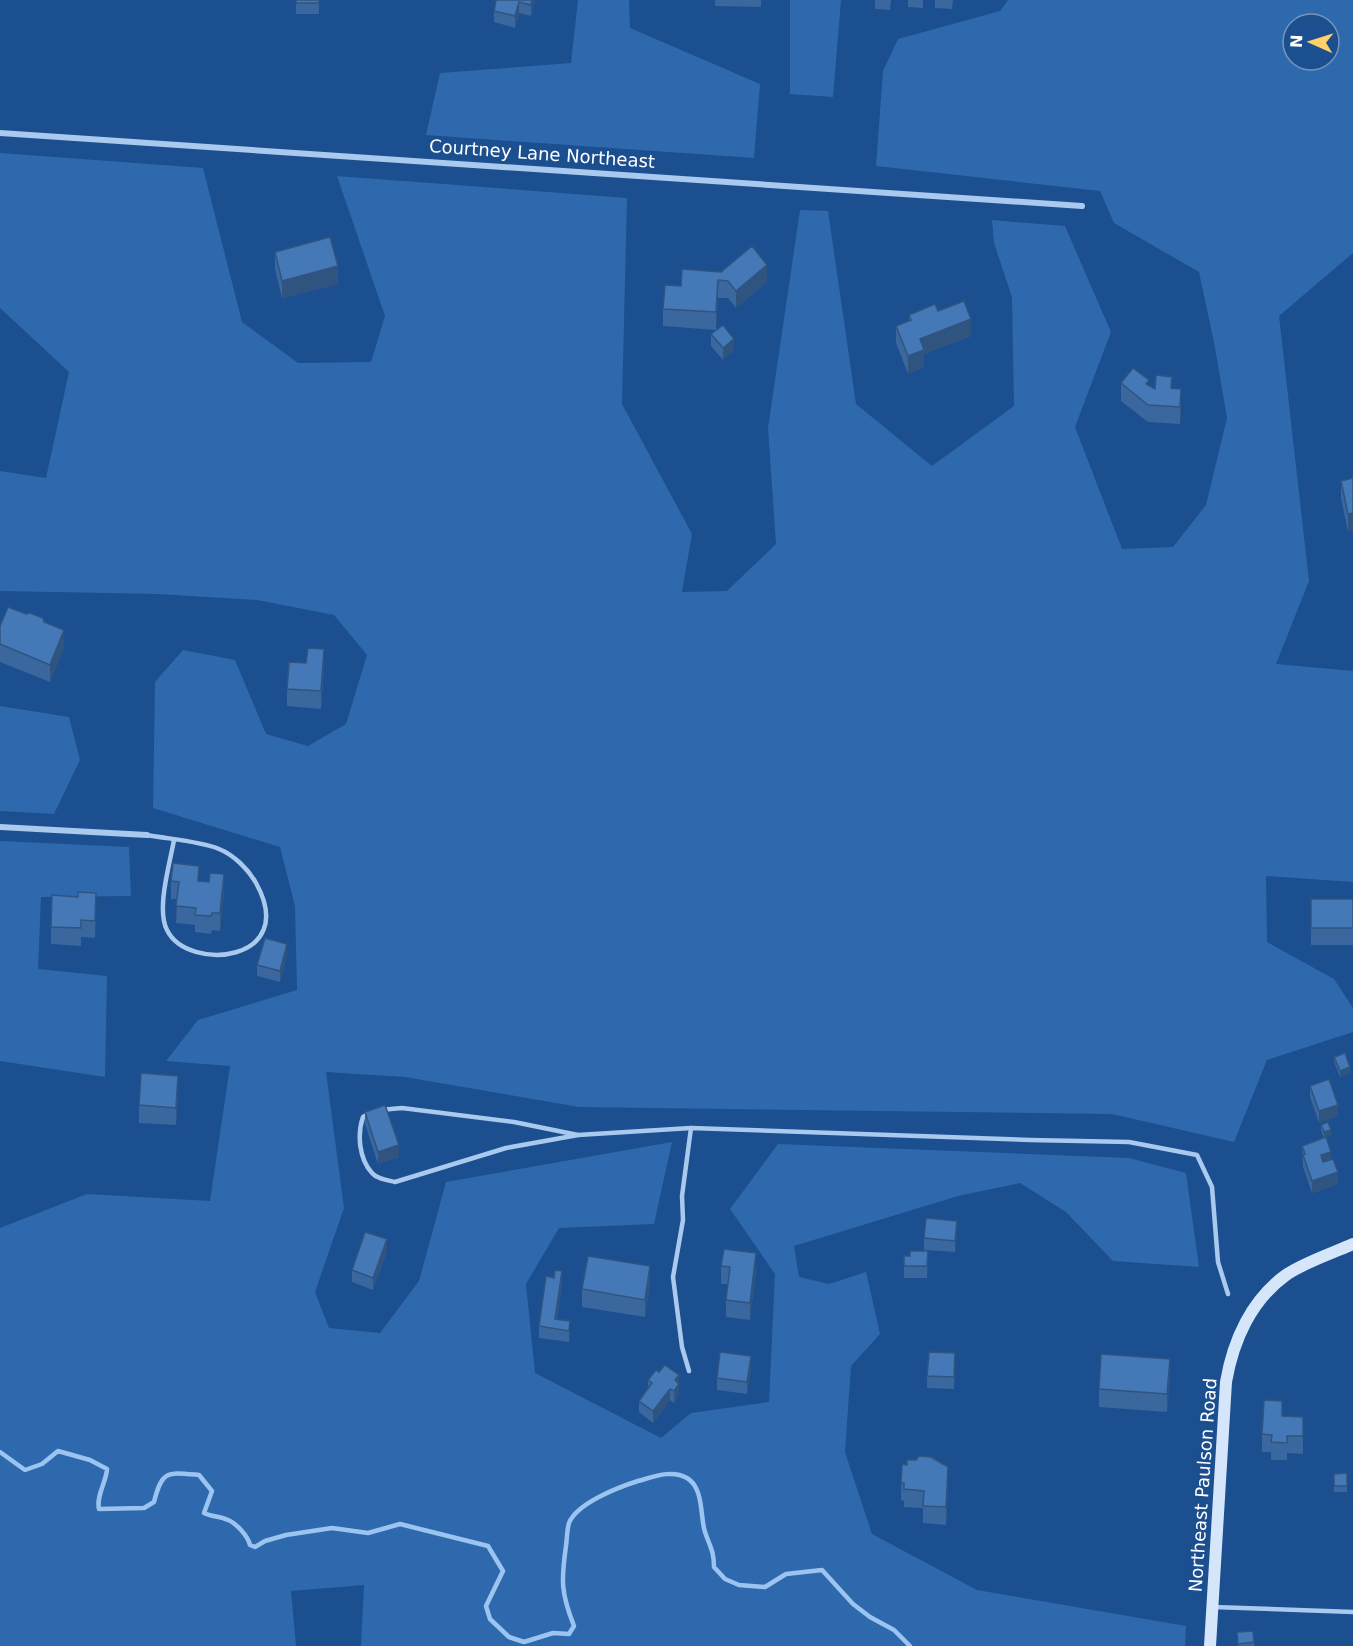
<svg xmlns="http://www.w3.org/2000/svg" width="1353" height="1646" font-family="'DejaVu Sans',sans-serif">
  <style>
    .green { fill: #2e69ad; fill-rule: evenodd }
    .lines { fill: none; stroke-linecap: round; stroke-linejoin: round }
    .stream { stroke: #9cc4f0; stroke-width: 4.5 }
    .lane { stroke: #a9c9ee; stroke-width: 4.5 }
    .street { stroke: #a9c9ee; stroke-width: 6 }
    .secondary { stroke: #d6e6fa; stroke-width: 12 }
    .wall { fill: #3a679d }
    .shaded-wall { fill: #305480 }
    .building { fill: #4478b7; stroke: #305480; stroke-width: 1.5 }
    .labels { text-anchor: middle; stroke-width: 4.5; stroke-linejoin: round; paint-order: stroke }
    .street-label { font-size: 18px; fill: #fff; stroke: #1b4f8f }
  </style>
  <rect width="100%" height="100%" fill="#1b4f8f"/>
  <g class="green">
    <path d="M578,0H629L630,28L760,84L754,158L426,135L440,73L571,63Z"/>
    <path d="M790,0H841L833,97L790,94Z"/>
    <path d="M1008,0H1353V253L1279,316L1309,581L1276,664L1353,671V882L1266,876L1267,942L1334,979L1353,1008V1032L1267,1060L1234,1142L1112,1114L579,1107L405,1077L326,1072L344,1208L315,1292L329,1328L380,1333L419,1281L446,1182L672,1142L654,1224L559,1228L526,1284L535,1373L661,1438L691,1413L769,1402L775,1274L730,1209L778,1144L1129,1158L1186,1173L1199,1267L1113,1261L1066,1212L1020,1183L958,1196L794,1246L799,1277L829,1284L866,1272L880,1334L851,1366L845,1452L872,1534L977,1590L1186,1626L1185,1646H361L364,1585L291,1591L296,1646H0V1228L87,1194L210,1201L230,1066L166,1061L198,1020L297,990L295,906L280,847L153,808L155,682L183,650L235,660L266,734L308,746L346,724L367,655L334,615L257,600L159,594L0,591V471L46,478L69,372L0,308V153L203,168L242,322L298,363L371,362L385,316L337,176L627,198L622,404L692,534L682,592L727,591L776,544L768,428L800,210L828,211L856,404L932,466L1014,406L1012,297L994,243L992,220L1065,226L1111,332L1075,427L1122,549L1173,547L1206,505L1227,418L1214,342L1199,272L1114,223L1100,191L876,166L883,71L898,39L1000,11ZM1293,24H1329V60H1293Z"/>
    <path d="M0,706L69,717L80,760L54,814L0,811Z"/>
    <path d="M0,841L129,847L131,896L41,897L38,969L107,976L105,1077L0,1061Z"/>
  </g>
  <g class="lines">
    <path class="stream" d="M0,1452L25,1470L42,1464L58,1451L90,1460L107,1469C106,1483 96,1496 99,1509L144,1508L154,1502C162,1470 167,1472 199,1475L212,1491L204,1513C212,1517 220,1516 228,1520C236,1523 248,1536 250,1545L255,1547L265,1541L286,1535L332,1528L368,1533L400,1524L488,1546L503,1571L486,1606L490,1619L509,1637L524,1642L553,1633L569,1634L574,1626C561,1593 561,1581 566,1546C567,1539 567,1529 569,1523C577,1503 619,1487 638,1481C653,1477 672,1469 687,1478C704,1488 700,1517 705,1532C710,1547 714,1551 714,1567L725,1579L739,1585L765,1587L786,1574L822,1570L853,1604L870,1617L894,1630L910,1646"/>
    <g class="lane">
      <path d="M147,835C168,839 200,841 219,849C234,855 248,869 256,883C300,962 188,973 167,930C156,909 170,863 174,840"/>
      <path d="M380,1110L402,1108L514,1122L578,1135"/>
      <path d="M370,1113L363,1117C357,1134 359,1159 372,1173C377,1179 387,1180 395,1182L506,1148L578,1135L691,1128L1030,1140L1129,1142L1197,1155L1212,1187L1218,1262L1228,1294"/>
      <path d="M689,1371L682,1347L673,1277L683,1220L682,1196L691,1128"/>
      <path d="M1213,1607L1353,1612"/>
    </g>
    <g class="street">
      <path d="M0,133L1082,206"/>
      <path d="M0,827L147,835"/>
    </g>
    <path class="secondary" d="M1210,1646L1226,1382C1233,1341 1251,1300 1286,1275C1303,1263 1333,1253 1353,1244"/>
  </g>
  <g class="wall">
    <rect x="296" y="0" width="23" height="14"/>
    <path d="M496,0H535L531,16L519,13L515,28L494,22V11Z"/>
    <path d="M715,0H761V7L715,6Z"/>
    <path d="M875,0H891L890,10L875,9Z"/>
    <path d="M908,0H923V8L908,7Z"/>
    <path d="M935,0H953L952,9L935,8Z"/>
    <path d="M275,252L338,284L282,298L275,269Z"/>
    <path d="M682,269L767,282L736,308L728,298H718L716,330L663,326V309L681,286Z"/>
    <path d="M938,311L971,336L924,354V367L908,374L896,343V326L909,321V315Z"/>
    <path d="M711,334L734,350L723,360L711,346Z"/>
    <path d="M1121,383L1149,385L1155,389L1172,388L1181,406L1180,424L1148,422L1121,401Z"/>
    <path d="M1353,478L1348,532L1341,498V481Z"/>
    <path d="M26,614L44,622L64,647L50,682L0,662V626Z"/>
    <path d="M324,667L321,709L287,706V689Z"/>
    <path d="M171,881H199L224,892L220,931L212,930L211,934L195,932V925L176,923L177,899H171Z"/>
    <rect x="1311" y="899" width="42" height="46"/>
    <path d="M96,910L95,938L81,937V946L51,944V927Z"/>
    <path d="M287,956L280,982L257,976V965Z"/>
    <path d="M1334,1057L1350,1073L1340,1077L1334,1062Z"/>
    <path d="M1310,1086L1338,1116L1319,1123L1310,1097Z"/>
    <path d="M178,1093L176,1125L139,1123V1105Z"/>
    <path d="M365,1112L399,1157L378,1164L365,1124Z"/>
    <path d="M1321,1125L1331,1135L1326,1137L1331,1160L1338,1184L1312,1193L1303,1167L1302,1146L1324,1138L1321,1131Z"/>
    <path d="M957,1233L955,1252L924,1250V1238Z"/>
    <path d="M387,1251L373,1290L352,1282V1270Z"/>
    <path d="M928,1251L927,1278H904V1256H910Z"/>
    <path d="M721,1266L756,1270L750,1320L726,1317V1300L728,1284H721Z"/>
    <path d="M562,1283L557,1319L570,1321V1333L569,1342L539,1338V1326Z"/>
    <path d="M650,1284L645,1317L582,1307V1289Z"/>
    <path d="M955,1353L954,1389L927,1388V1376Z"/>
    <path d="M751,1367L747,1394L717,1390V1378Z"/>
    <path d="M1170,1377L1167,1412L1099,1407V1389Z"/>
    <path d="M648,1380L679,1383V1395L674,1403L670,1400L653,1423L639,1412V1401L648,1388Z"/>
    <path d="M1282,1416L1303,1434V1454L1287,1453V1460H1271V1452H1262V1434Z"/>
    <path d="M1347,1473V1492H1334V1474Z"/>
    <path d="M901,1483L948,1484L946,1525L923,1523V1508L904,1507V1501L901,1500Z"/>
    <path d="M1237,1632L1254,1642V1646H1238Z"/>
  </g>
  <g class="shaded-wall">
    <path d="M532,0H535L531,16V5Z"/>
    <path d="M519,2V13L515,28V16Z"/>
    <path d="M767,265V282L736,308V291Z"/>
    <path d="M338,266V284L282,298V281Z"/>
    <path d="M718,280V298L716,330V312Z"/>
    <path d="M971,319V336L924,354V367L908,374V356L920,339Z"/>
    <path d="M734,339V350L723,360V348Z"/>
    <path d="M1181,389V406L1180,424V407Z"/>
    <path d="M1353,513V531L1348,532V514Z"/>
    <path d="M64,630V647L50,682V665Z"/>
    <path d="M324,649V667L321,709V691Z"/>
    <path d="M224,874V892L220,931V913Z"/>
    <path d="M96,893V910L95,938V921Z"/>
    <path d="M287,944V956L280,982V971Z"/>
    <path d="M1350,1067V1073L1340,1077V1071Z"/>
    <path d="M178,1076V1093L176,1125V1108Z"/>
    <path d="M1338,1105V1116L1319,1123V1111Z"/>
    <path d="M1331,1130V1135L1324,1138V1132Z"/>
    <path d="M399,1145V1157L378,1164V1152Z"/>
    <path d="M1331,1152V1163L1321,1167V1155Z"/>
    <path d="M1338,1172V1184L1312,1193V1181Z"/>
    <path d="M957,1221V1233L955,1252V1241Z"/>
    <path d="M387,1239V1251L373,1290V1278Z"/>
    <path d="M756,1253V1270L750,1320V1303Z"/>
    <path d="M650,1266V1284L645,1317V1300Z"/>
    <path d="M562,1271V1283L555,1330V1319Z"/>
    <path d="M570,1321V1333L569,1342V1331Z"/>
    <path d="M751,1356V1367L747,1394V1382Z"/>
    <path d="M1170,1359V1377L1167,1412V1394Z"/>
    <path d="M679,1375V1395L674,1403L675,1380Z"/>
    <path d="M670,1389V1400L653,1423V1411Z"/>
    <path d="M948,1467V1484L946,1525V1507Z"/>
  </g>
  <g class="building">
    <rect x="296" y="0" width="23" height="3"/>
    <path d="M496,0H532L531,5L519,2L515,16L494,11Z"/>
    <path d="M330,237L338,266L282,281L275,252Z"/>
    <path d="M752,246L767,265L736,291L728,281L718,280L716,312L663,309L665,285L681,286L682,269L721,272Z"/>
    <path d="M964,301L971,319L920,339L924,350L908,356L896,326L911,320L909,315L935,304L938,311Z"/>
    <path d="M723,325L734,339L723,348L711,334Z"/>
    <path d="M1133,368L1149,380L1146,384L1155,389L1156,375L1172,377L1171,388L1181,389L1180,407L1148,405L1121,383Z"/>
    <path d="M1353,478V513L1348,514L1341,481Z"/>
    <path d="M8,607L26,614L30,613L43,618L44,622L64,630L50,665L0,644V626Z"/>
    <path d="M308,648L324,649L321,691L287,689L289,662L306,663Z"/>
    <path d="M173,863L199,866L198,881L209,882L210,873L224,874L220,913H212L211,916L195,915L196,908L176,906L179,882L171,881Z"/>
    <path d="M78,892L96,893L95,921L81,920V928L51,927L52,895L78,897Z"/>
    <rect x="1311" y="899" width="42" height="29"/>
    <path d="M265,938L287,944L280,971L257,965Z"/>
    <path d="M1345,1053L1350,1067L1340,1071L1334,1057Z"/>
    <path d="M141,1073L178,1076L176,1108L139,1105Z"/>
    <path d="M1329,1079L1338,1105L1319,1111L1310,1086Z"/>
    <path d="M385,1105L399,1145L378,1152L365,1112Z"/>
    <path d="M1328,1122L1331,1130L1324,1132L1321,1125Z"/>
    <path d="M1326,1137L1331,1152L1321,1155L1323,1162L1333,1159L1338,1172L1312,1181L1303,1155L1305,1154L1302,1146Z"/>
    <path d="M926,1218L957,1221L955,1241L924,1238Z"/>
    <path d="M365,1232L387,1239L373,1278L352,1270Z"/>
    <path d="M724,1249L756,1253L750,1303L726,1300L730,1267L721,1266Z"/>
    <path d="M910,1251H928L927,1266H904V1256H910Z"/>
    <path d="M588,1256L650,1266L645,1300L582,1289Z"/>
    <path d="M555,1270L562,1271L555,1319L570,1321L569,1331L539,1326L546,1276L554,1278Z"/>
    <path d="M720,1352L751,1356L747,1382L717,1378Z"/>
    <path d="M929,1352L955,1353L954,1377L927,1376Z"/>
    <path d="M1101,1354L1170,1359L1167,1394L1099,1389Z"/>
    <path d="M665,1365L679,1375L675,1380L679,1384L674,1391L670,1389L653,1411L639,1401L652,1383L648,1380L656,1370L659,1372Z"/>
    <path d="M1264,1400L1282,1401V1416L1303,1417V1436H1287V1443L1271,1442L1272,1435L1262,1434Z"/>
    <path d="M919,1456L931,1457L948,1467L946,1507L923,1506L924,1491L904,1489V1483H901L902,1464L907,1465V1460H916Z"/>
    <path d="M1347,1473V1486H1334V1474Z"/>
    <path d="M1253,1631L1254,1642L1238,1644L1237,1632Z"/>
  </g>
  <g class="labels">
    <g class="street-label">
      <text transform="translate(542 154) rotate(4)" y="6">Courtney Lane Northeast</text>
      <text transform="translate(1203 1485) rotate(-86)" y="6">Northeast Paulson Road</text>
    </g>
  </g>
  <g transform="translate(1311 42) rotate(273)"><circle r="28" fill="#1b4f8f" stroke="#7695bc" stroke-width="1.5"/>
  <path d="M0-4.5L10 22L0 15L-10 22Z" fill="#ffd166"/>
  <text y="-9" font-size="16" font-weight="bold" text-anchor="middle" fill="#ffffff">N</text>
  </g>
</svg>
